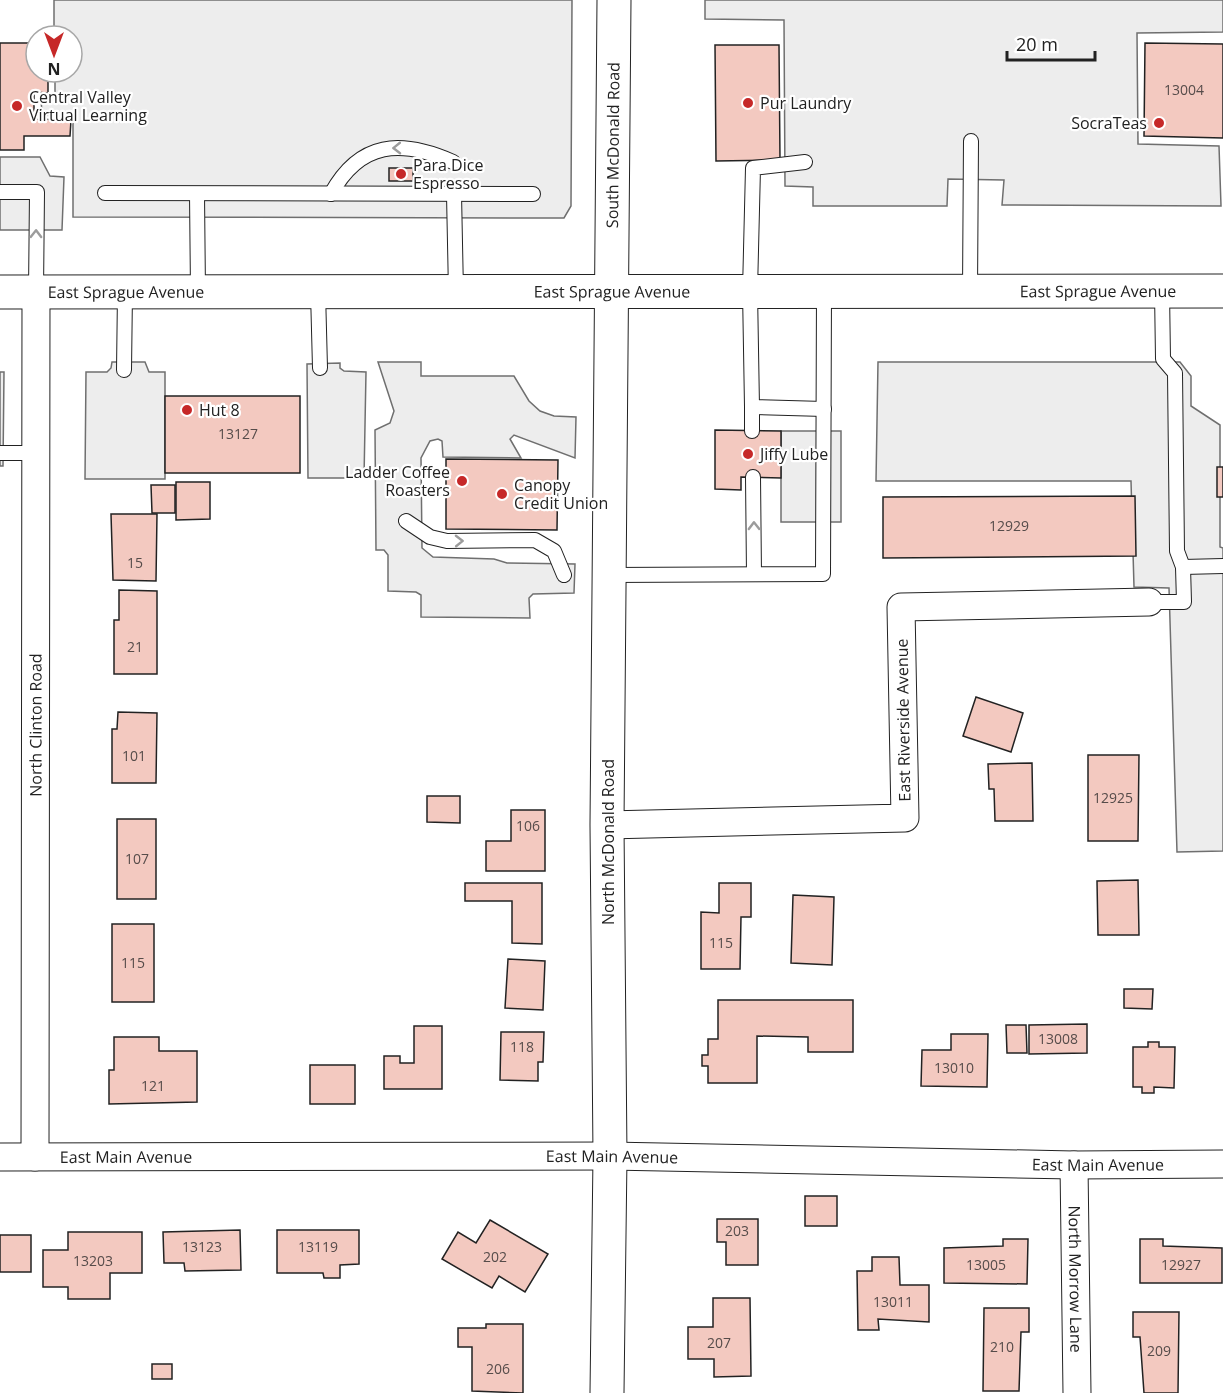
<svg xmlns="http://www.w3.org/2000/svg" width="1223" height="1393" font-family="'Open Sans',sans-serif">
  <style>
    .parking { fill: #ededed; stroke: #6f6f6f; stroke-width: 1.5 }
    .building { fill: #f3c9c0; stroke: #222; stroke-width: 1.5 }
    .lines { fill: none; stroke-linecap: round; stroke-linejoin: round }
    .service-casing { stroke: #222; stroke-width: 16 }
    .minor-casing { stroke: #222; stroke-width: 29 }
    .tertiary-casing { stroke: #222; stroke-width: 35 }
    .primary-casing { stroke: #222; stroke-width: 35 }
    .service { stroke: #fff; stroke-width: 14 }
    .minor { stroke: #fff; stroke-width: 27 }
    .tertiary { stroke: #fff; stroke-width: 33 }
    .primary { stroke: #fff; stroke-width: 33 }
    .oneway { stroke: #9c9c9c }
    .poi-dot { fill: #c62828; stroke: #fff; stroke-width: 2 }
    .labels { text-anchor: middle; stroke-width: 4.5; stroke-linejoin: round; paint-order: stroke }
    .number-label { font-size: 14px; fill: #564c4a }
    .poi-label { font-size: 16px; fill: #222; stroke: #fff; text-anchor: start }
    .street-label { font-size: 16px; fill: #222; stroke: #fff }
  </style>
  <rect width="100%" height="100%" fill="#fff"/>
  <g class="parking">
    <path d="M54,0H572L571,206L564,218L73,217V117L42,115L41,98L55,97V72H72V36H54Z"/>
    <path d="M705,0H1223V32L1137,33L1138,144L1219,146L1221,206L1002,205L1004,180L948,179L947,206H813V187L785,186L784,20L705,19Z"/>
    <path d="M0,157H40L50,176L64,177L62,230H0Z"/>
    <path d="M112,362H145L149,372H165V479H85L86,372H107L111,368Z"/>
    <path d="M378,362H421V376H514L529,401L540,411L554,416L576,417L575,458L514,435L510,439L521,458L443,457L442,441L438,439L430,441L421,458L422,548L433,557L494,559L507,563L575,564L574,593L533,594L529,598L530,618L421,617V595L416,592L388,591V555L384,550H376L375,430L390,423L394,411Z"/>
    <path d="M878,362H1180L1191,376V406L1220,425V547L1223,548V851L1177,852L1169,588L1134,587L1131,481H876Z"/>
    <path d="M340,363V368L344,371L366,372L364,478H308L307,364Z"/>
    <path d="M0,372H4L3,466H0Z"/>
    <rect x="781" y="431" width="60" height="91"/>
  </g>
  <g class="building">
    <path d="M0,43H36V72H48V93L34,92V119L71,120L70,136H24V150H0Z"/>
    <path d="M1145,43L1223,44V138L1144,136Z"/>
    <path d="M715,45H779L780,160L716,161Z"/>
    <rect x="389" y="168" width="24" height="13"/>
    <rect x="165" y="396" width="135" height="77"/>
    <path d="M715,430L781,431V478L741,477V490L715,489Z"/>
    <path d="M446,459L558,460L557,530L446,529Z"/>
    <rect x="1217" y="467" width="6" height="30"/>
    <path d="M176,482H210V519L176,520Z"/>
    <path d="M151,485H175V513H152Z"/>
    <path d="M1135,496L1136,556L883,558V497Z"/>
    <path d="M111,514H157L156,581L113,580Z"/>
    <path d="M119,590L157,591V674H114V620H119Z"/>
    <path d="M976,697L1023,713L1011,752L963,736Z"/>
    <path d="M118,712L157,713L156,783H112V729H117Z"/>
    <path d="M1088,755H1139L1138,841H1088Z"/>
    <path d="M1032,763L1033,821H995L994,789H989L988,764Z"/>
    <path d="M427,796H460V823L427,822Z"/>
    <path d="M511,810H545V871H486V841H511Z"/>
    <rect x="117" y="819" width="39" height="80"/>
    <path d="M1138,880L1139,935H1098L1097,881Z"/>
    <path d="M465,883H542V944L512,943V901H465Z"/>
    <path d="M719,883H751V917H741L740,969H701V912L719,913Z"/>
    <path d="M793,895L834,897L832,965L791,963Z"/>
    <rect x="112" y="924" width="42" height="78"/>
    <path d="M508,959L545,961L543,1010L505,1008Z"/>
    <path d="M1124,989H1153L1152,1009L1124,1008Z"/>
    <path d="M718,1000H853V1052H808V1037L757,1036V1083H708V1066H702V1055H708V1039H718Z"/>
    <path d="M1087,1024V1053L1029,1054V1025Z"/>
    <path d="M1006,1025H1026L1027,1053H1007Z"/>
    <path d="M414,1026H442V1089H384V1056H400V1063H414Z"/>
    <path d="M501,1032H544L543,1062H538V1081L500,1080Z"/>
    <path d="M951,1034H988L987,1087L921,1086L922,1050H951Z"/>
    <path d="M114,1037H159V1051H197V1102L109,1104V1070H114Z"/>
    <path d="M1148,1042H1159V1047H1175L1174,1088L1154,1087V1093H1142V1087H1133V1047H1148Z"/>
    <rect x="310" y="1065" width="45" height="39"/>
    <rect x="805" y="1196" width="32" height="30"/>
    <path d="M717,1219H758V1265H726V1242H717Z"/>
    <path d="M490,1220L548,1254L525,1292L499,1276L492,1288L442,1259L458,1232L476,1243Z"/>
    <path d="M240,1230L241,1270L185,1271L184,1263H164L163,1232Z"/>
    <path d="M277,1230H359V1264L340,1265V1278H324L323,1273H277Z"/>
    <path d="M68,1232H142V1273H110V1299H68V1287H43V1250H68Z"/>
    <rect x="0" y="1235" width="31" height="37"/>
    <path d="M1003,1239H1028L1027,1284L944,1283V1248L1003,1246Z"/>
    <path d="M1140,1239H1163V1246L1222,1248V1283H1140Z"/>
    <path d="M872,1257H899L900,1285H929V1322L878,1319L879,1330H858L857,1271H872Z"/>
    <path d="M713,1298H750L751,1376L714,1377V1359H688V1327H713Z"/>
    <path d="M984,1308H1029V1332H1021L1019,1391H983Z"/>
    <path d="M1133,1312H1179L1178,1393H1144L1140,1337H1133Z"/>
    <path d="M486,1324H523V1393L472,1391V1347H458V1328H486Z"/>
    <rect x="152" y="1364" width="20" height="15"/>
  </g>
  <g class="lines">
    <g class="service-casing">
      <g id="service">
        <path d="M805,162L753,168L750,291L752,407L824,409"/>
        <path d="M0,192H37L36,292"/>
        <path d="M105,193L533,194"/>
        <path d="M197,194L198,292"/>
        <path d="M331,194C360,141 401,139 453,162"/>
        <path d="M454,194L456,292"/>
        <path d="M970,291L971,141"/>
        <path d="M318,292L320,368"/>
        <path d="M124,370L125,292"/>
        <path d="M752,407V431"/>
        <path d="M0,453H36"/>
        <path d="M753,477L754,574"/>
        <path d="M406,521L430,537L447,541L535,540L554,551L564,575"/>
        <path d="M1183,567L1223,566"/>
        <path d="M610,575L823,574L824,291"/>
        <path d="M1149,602H1184L1183,567L1177,551L1175,373L1163,359L1162,291"/>
      </g>
    </g>
    <g class="minor-casing">
      <g id="minor">
        <path d="M607,825L905,818L901,607L1149,602"/>
        <path id="s1" d="M0,1157L610,1156L1074,1165L1223,1164"/>
        <path id="s2" d="M35,1157L36,292"/>
        <path id="s3" d="M1074,1165L1077,1393"/>
      </g>
    </g>
    <g class="tertiary-casing">
      <g id="tertiary">
        <path id="s4" d="M607,1393L610,1156L607,825L614,0"/>
      </g>
    </g>
    <g class="primary-casing">
      <g id="primary">
        <path id="s5" d="M0,292L1223,291"/>
      </g>
    </g>
    <use href="#service" class="service"/>
    <use href="#minor" class="minor"/>
    <use href="#tertiary" class="tertiary"/>
    <use href="#primary" class="primary"/>
  </g>
  <defs><path id="oneway-chevron" d="M-2-3.5L2.5 0L-2 3.5" fill="none" stroke-width="1.6" stroke-linecap="round" stroke-linejoin="round" transform="scale(1.5)"/></defs>
  <g class="oneway">
    <use href="#oneway-chevron" transform="translate(397 148) rotate(179)"/>
    <use href="#oneway-chevron" transform="translate(36 234) rotate(-89)"/>
    <use href="#oneway-chevron" transform="translate(754 526) rotate(-91)"/>
    <use href="#oneway-chevron" transform="translate(459 541) rotate(-1)"/>
  </g>
  <g class="poi-dot">
    <circle cx="748" cy="103" r="6"/>
    <circle cx="17" cy="106" r="6"/>
    <circle cx="1159" cy="123" r="6"/>
    <circle cx="401" cy="174" r="6"/>
    <circle cx="187" cy="410" r="6"/>
    <circle cx="748" cy="454" r="6"/>
    <circle cx="462" cy="481" r="6"/>
    <circle cx="502" cy="494" r="6"/>
  </g>
  <g class="labels">
    <g class="number-label">
      <text x="1184" y="95">13004</text>
      <text x="238" y="439">13127</text>
      <text x="1009" y="531">12929</text>
      <text x="135" y="568">15</text>
      <text x="135" y="652">21</text>
      <text x="134" y="761">101</text>
      <text x="1113" y="803">12925</text>
      <text x="528" y="831">106</text>
      <text x="137" y="864">107</text>
      <text x="721" y="948">115</text>
      <text x="133" y="968">115</text>
      <text x="1058" y="1044">13008</text>
      <text x="522" y="1052">118</text>
      <text x="954" y="1073">13010</text>
      <text x="153" y="1091">121</text>
      <text x="737" y="1236">203</text>
      <text x="202" y="1252">13123</text>
      <text x="318" y="1252">13119</text>
      <text x="495" y="1262">202</text>
      <text x="93" y="1266">13203</text>
      <text x="986" y="1270">13005</text>
      <text x="1181" y="1270">12927</text>
      <text x="893" y="1307">13011</text>
      <text x="719" y="1348">207</text>
      <text x="1002" y="1352">210</text>
      <text x="1159" y="1356">209</text>
      <text x="498" y="1374">206</text>
    </g>
    <g class="poi-label">
      <text x="29" y="103">Central Valley<tspan x="29" dy="18">Virtual Learning</tspan></text>
      <text x="760" y="109">Pur Laundry</text>
      <text x="1147" y="129" text-anchor="end">SocraTeas</text>
      <text x="413" y="171">Para Dice<tspan x="413" dy="18">Espresso</tspan></text>
      <text x="199" y="416">Hut 8</text>
      <text x="760" y="460">Jiffy Lube</text>
      <text x="450" y="478" text-anchor="end">Ladder Coffee<tspan x="450" dy="18">Roasters</tspan></text>
      <text x="514" y="491">Canopy<tspan x="514" dy="18">Credit Union</tspan></text>
    </g>
    <g class="street-label">
      <text dy="6" stroke="none"><textPath href="#s4" startOffset="1248">South McDonald Road</textPath></text>
      <text dy="6" stroke="none"><textPath href="#s5" startOffset="1098">East Sprague Avenue</textPath></text>
      <text dy="6" stroke="none"><textPath href="#s5" startOffset="126">East Sprague Avenue</textPath></text>
      <text dy="6" stroke="none"><textPath href="#s5" startOffset="612">East Sprague Avenue</textPath></text>
      <text transform="translate(903 720) rotate(-91)" y="6">East Riverside Avenue</text>
      <text dy="6" stroke="none"><textPath href="#s2" startOffset="432">North Clinton Road</textPath></text>
      <text transform="translate(608 842) rotate(-90)" y="6">North McDonald Road</text>
      <text dy="6" stroke="none"><textPath href="#s1" startOffset="126">East Main Avenue</textPath></text>
      <text dy="6" stroke="none"><textPath href="#s1" startOffset="612">East Main Avenue</textPath></text>
      <text dy="6" stroke="none"><textPath href="#s1" startOffset="1098">East Main Avenue</textPath></text>
      <text dy="6" stroke="none"><textPath href="#s3" startOffset="114">North Morrow Lane</textPath></text>
    </g>
  </g>
  <g transform="translate(54 54) rotate(180)"><circle r="28" fill="#ffffff" stroke="#a7a7a7" stroke-width="1.5"/>
  <path d="M0-4.5L10 22L0 15L-10 22Z" fill="#c62828"/>
  <text y="-9" font-size="16" font-weight="bold" text-anchor="middle" fill="#222222">N</text>
  </g>
  <path d="M1007 51v9h88v-9" fill="none" stroke="#222222" stroke-width="3"/>
  <text x="1016" y="51" font-size="18" fill="#222222" stroke="#ffffff" stroke-width="4.5" paint-order="stroke">20 m</text>
</svg>
